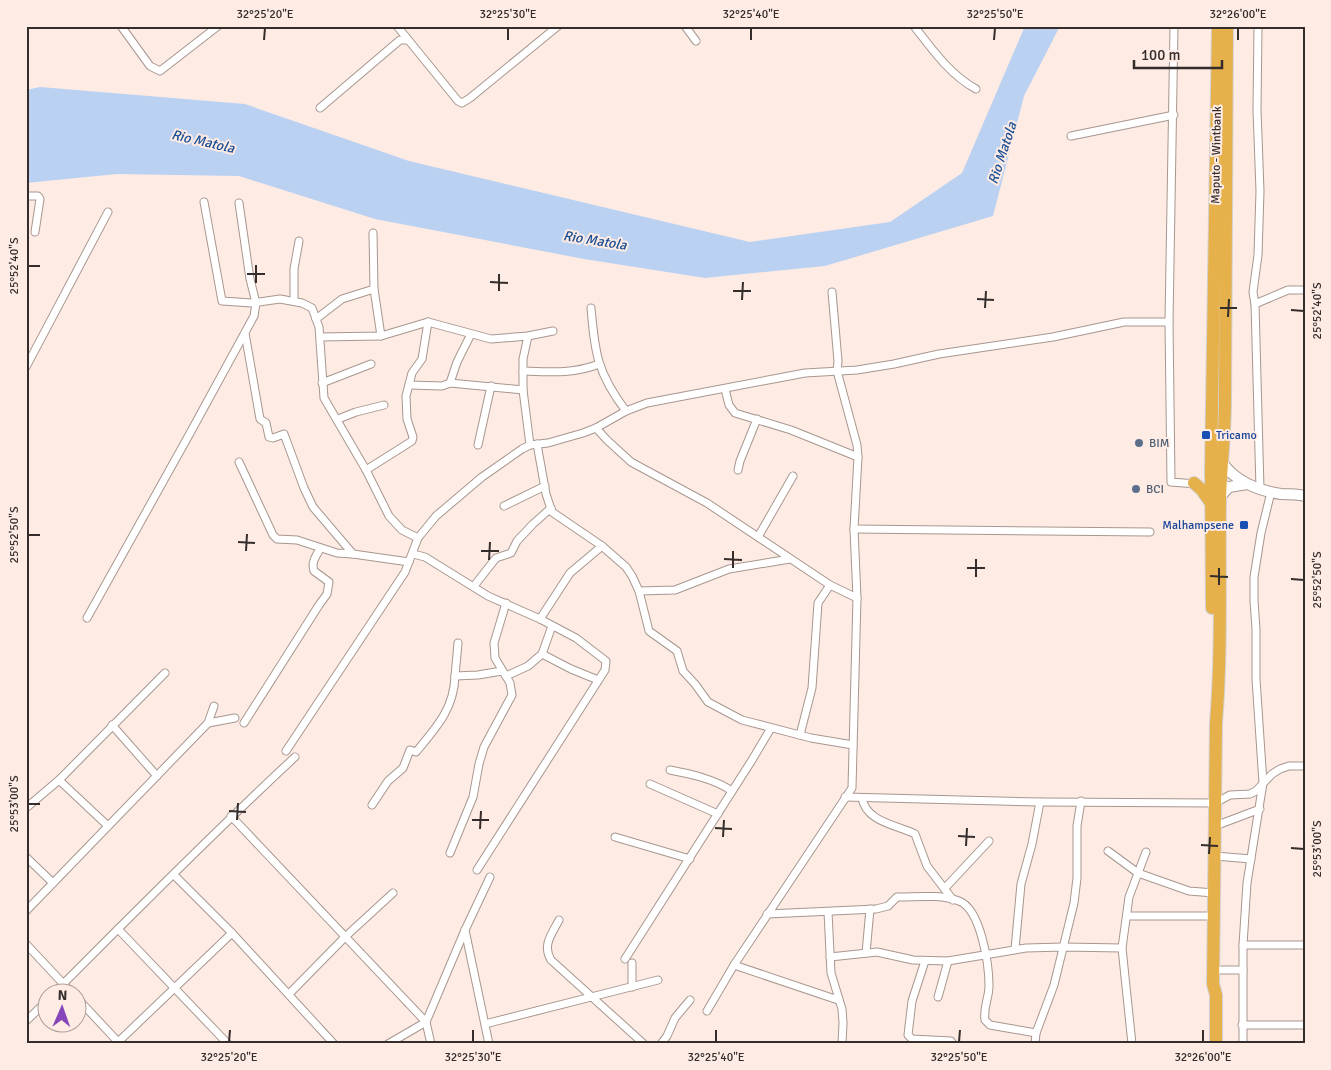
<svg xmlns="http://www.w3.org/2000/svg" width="1331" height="1070" font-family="Signika,sans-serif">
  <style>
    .water { fill: #bad1f2 }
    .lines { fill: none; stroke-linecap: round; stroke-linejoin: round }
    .street-casing { stroke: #a79790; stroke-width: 9 }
    .secondary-casing { stroke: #a79790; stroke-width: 12 }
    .highway-casing { stroke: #d2d1d0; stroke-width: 14 }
    .street { stroke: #fff; stroke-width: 7 }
    .secondary { stroke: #fff; stroke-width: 10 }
    .highway { stroke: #e6b14b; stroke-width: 12 }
    .ticks { fill: none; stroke: #342d2b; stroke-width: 2 }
    .transit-dot { fill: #1a4fb4; stroke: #fdebe4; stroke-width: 2 }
    .service-dot { fill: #5c6f8a; stroke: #fdebe4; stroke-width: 2 }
    .labels { text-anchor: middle; stroke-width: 4; stroke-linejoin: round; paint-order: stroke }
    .street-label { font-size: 12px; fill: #342d2b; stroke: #fdebe4 }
    .transit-label { font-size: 12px; fill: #164399; stroke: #fdebe4; text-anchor: start }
    .service-label { font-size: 12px; fill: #4e5e75; stroke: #fdebe4; text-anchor: start }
    .water-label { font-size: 14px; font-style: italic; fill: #194e95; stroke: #fdebe4 }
    .neatline { fill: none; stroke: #342d2b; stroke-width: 2 }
    .ticks-label { font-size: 12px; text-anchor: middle; fill: #342d2b }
  </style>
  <rect width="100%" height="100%" fill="#fdebe4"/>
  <path class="water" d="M1025,26H1060L1024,96L993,216L825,266L705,278L584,259L375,219L239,176L117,174L26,183V90L40,87L245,104L409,161L750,242L890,222L962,173Z"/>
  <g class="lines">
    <g class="street-casing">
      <g id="street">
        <path d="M121,26L150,66L160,71L218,26"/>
        <path d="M397,26L458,101L462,103L470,98L558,26"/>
        <path d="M685,26L696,41"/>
        <path d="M914,26C932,49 950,75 976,89"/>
        <path d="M1258,26L1257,110L1260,191L1258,255L1253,292L1255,304L1260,489"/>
        <path d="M320,108L400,40H407"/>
        <path d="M1071,136L1174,115"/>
        <path d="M26,196H38L40,199L35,232"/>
        <path d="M204,202L222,301L252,303L280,299L302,303L312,308L319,327L324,398L366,470L389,516L402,530L418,538"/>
        <path d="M373,233L374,289L381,336"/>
        <path d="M294,301V269L299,241"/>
        <path d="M1255,304L1288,290H1305"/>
        <path d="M591,308C595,353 597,373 626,411"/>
        <path d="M316,319L342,299L374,289"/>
        <path d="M1169,322L1171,482L1196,484"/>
        <path d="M245,333L260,419L266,423L269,437L273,438L284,434L304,488L313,507L353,554"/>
        <path d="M528,336L523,359V390L530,445"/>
        <path d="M320,337L381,336L428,322L491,339L528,336L553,331"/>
        <path d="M26,367L108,212"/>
        <path d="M523,371C550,372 574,374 599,364"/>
        <path d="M322,383L371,364"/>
        <path d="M450,383L457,362L471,334"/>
        <path d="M409,385L442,386L450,383L523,390"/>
        <path d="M725,389L729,405L735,413L791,430L858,457"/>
        <path d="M338,419L356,412L384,405"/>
        <path d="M596,428L607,440L631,462L707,503L830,585L857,598"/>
        <path d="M537,444L546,494L552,512L602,546L626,567L632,576L639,591L649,631L677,651L683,671L695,684L708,702L742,720L811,738L853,745"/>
        <path d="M478,445L491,386"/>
        <path d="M239,462L273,535L277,539L297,540L337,553L353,554L409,562"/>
        <path d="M366,470L412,441L413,437L407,419L406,396L412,373L422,359L428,322"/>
        <path d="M738,470L740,461L757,419"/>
        <path d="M504,506L545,486"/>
        <path d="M854,529L1150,532"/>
        <path d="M758,537L793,476"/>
        <path d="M413,554L425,557L488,596L540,619L576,638L606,661L605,670L477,870"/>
        <path d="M474,586L496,558L511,553L517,541L533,524L551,508"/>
        <path d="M639,591L675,590L729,569L790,559"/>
        <path d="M87,618L189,435L254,316L256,303L250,279L239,203"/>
        <path d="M540,619L570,573L602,546"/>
        <path d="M458,643L455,676L478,675L502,671"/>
        <path d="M542,654L571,669L598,680"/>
        <path d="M506,676L528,666L542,654L552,626"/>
        <path d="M208,723L235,718"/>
        <path d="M244,723L319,605L327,594L329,582L314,571C311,562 316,556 320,549"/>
        <path d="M112,725L157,776"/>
        <path d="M800,735L812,688L818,603L830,585"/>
        <path d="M286,751L405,572L418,538L436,516L482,477L522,449L530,445L548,443L583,433L596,428L626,411L647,403L805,373L857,370L894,364L939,354L1053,337L1124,322H1169L1174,26"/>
        <path d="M670,770C691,774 714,779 732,791"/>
        <path d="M59,780L108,826"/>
        <path d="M650,784L718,814"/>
        <path d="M845,797L1040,802L1215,803L1230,795L1250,794L1256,791L1272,774L1280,769L1289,766H1305"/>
        <path d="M862,798C866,822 897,825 915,834L927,866L953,900"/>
        <path d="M372,805L388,781L403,768L410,750L416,752C436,728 454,709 455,676"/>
        <path d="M26,808L59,780L165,673"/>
        <path d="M231,816L426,1022L431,1044"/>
        <path d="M1215,826L1260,809"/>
        <path d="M615,837L690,859"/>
        <path d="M1108,851L1138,873L1189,891L1214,893"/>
        <path d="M450,853L473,797L479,764L484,747L512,695L510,683L495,658L494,643L506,603"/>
        <path d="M1215,856L1251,859"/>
        <path d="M26,857L53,883"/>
        <path d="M174,875L232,933L334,1044"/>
        <path d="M945,888L989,841"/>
        <path d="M26,911L208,723L214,706"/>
        <path d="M828,912L831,973L842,1009L843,1023L842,1044"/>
        <path d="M767,914L876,909L888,906L897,897C917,897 940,894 959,901C981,909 989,965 989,986C989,998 983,1007 985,1020L990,1025L1036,1033"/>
        <path d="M1127,916H1214"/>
        <path d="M559,920C552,934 542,945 551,960L644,1044"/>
        <path d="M118,929L228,1044"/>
        <path d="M465,930L489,1044"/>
        <path d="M26,944L71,992"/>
        <path d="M1243,945H1305"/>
        <path d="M1015,949L1021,884L1032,844L1040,802"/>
        <path d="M866,953L870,909"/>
        <path d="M830,957L877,952L913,960L948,961L1026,948L1063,947L1122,948"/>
        <path d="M625,959L752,760L771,728"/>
        <path d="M925,961L912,1001L908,1035L912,1039L951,1041L953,1044"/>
        <path d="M632,963V987"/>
        <path d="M734,965L838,1000"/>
        <path d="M1213,970H1243"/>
        <path d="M55,992C134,913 213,833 295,757"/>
        <path d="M289,994L345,937L393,893"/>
        <path d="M938,997L948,961"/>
        <path d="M78,999L120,1044"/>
        <path d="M707,1011L734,965L852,788L857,598L854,529L858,457L857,445L837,371L838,361L832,292"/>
        <path d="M26,1021L48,1000"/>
        <path d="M485,1024L658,980"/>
        <path d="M1242,1025H1305"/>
        <path d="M116,1044L232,933"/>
        <path d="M388,1044L426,1022L465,930L490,877"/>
        <path d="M661,1044L667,1036L675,1018L690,1000"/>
        <path d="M1035,1044L1036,1033L1054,985L1074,903L1077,878V826L1081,801"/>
        <path d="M1132,1044L1122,948L1129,897L1146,852"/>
        <path d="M1243,1044V945L1247,883L1263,783L1256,679V629L1254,601V577L1261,533L1271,492"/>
      </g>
    </g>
    <g class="secondary-casing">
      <g id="secondary">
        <path d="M1222,462C1234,481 1259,491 1281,494C1289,494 1297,494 1305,496"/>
        <path d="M1220,497L1229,487L1247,484"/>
      </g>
    </g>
    <g class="highway-casing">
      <g id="highway">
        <path d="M1194,483L1202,490L1211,503"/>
        <path d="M1212,608L1211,469L1218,26"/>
        <path d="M1216,1044V995L1213,984L1216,723C1222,649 1219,574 1220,499C1221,467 1225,434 1225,401C1226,276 1226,151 1227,26"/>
      </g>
    </g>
    <use href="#street" class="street"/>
    <use href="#secondary" class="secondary"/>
    <use href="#highway" class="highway"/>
  </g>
  <path class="ticks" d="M264,40L265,28M508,40V28M751,40V28M994,40L995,28M1238,40V28M28,266H40M247,274H265M490,282L508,283M256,283V265M499,291V274M733,291H751M977,299L994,300M742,300L743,282M985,308L986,291M1220,308H1237M1291,310L1304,311M1228,317L1229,299M28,535H40M238,542L255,543M246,551L247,534M481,551H499M724,559L742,560M489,560L490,542M733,568V551M967,568H985M1210,576L1228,577M976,577V559M1291,579L1304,580M1219,585V568M28,804H40M229,811L246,812M237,820L238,803M472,820H489M715,828L732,829M480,829L481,811M958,836L975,837M723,837L724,820M1201,845L1218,846M966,846L967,828M1291,848L1304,849M1209,854L1210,837M229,1042L230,1030M473,1042V1030M716,1042V1030M959,1042L960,1030M1203,1042V1030"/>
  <g class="transit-dot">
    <rect x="1201" y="430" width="10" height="10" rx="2.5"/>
    <rect x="1239" y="520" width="10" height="10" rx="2.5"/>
  </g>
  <g class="service-dot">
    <circle cx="1139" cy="443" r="5"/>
    <circle cx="1136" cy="489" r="5"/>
  </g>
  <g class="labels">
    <g class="street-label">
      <text transform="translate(1216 155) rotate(-89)" y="4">Maputo - Wintbank</text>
    </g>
    <g class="transit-label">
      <text x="1216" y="439">Tricamo</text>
      <text x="1234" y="529" text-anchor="end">Malhampsene</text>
    </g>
    <g class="service-label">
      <text x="1149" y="447">BIM</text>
      <text x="1146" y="493">BCI</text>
    </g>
    <g class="water-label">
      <text transform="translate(203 141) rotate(13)" y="5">Rio Matola</text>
      <text transform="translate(1002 153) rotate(-72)" y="5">Rio Matola</text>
      <text transform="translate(595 240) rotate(9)" y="5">Rio Matola</text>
    </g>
  </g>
  <rect width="1331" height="1070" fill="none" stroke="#fdebe4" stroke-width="55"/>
  <g transform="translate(62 1008) rotate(2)"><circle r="24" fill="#fdebe4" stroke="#ad9f9a"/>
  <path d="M0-4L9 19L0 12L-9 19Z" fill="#8645b9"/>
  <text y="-8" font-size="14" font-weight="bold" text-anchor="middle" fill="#342d2b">N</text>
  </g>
  <path d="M1134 60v8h88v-8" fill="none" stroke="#342d2b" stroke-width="2.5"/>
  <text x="1141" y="60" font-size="15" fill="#342d2b" stroke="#fdebe4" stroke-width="4" paint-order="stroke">100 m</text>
  <rect x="28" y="28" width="1276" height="1014" class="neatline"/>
  <g class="ticks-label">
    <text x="265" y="18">32°25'20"E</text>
    <text x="508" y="18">32°25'30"E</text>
    <text x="751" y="18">32°25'40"E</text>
    <text x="995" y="18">32°25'50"E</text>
    <text x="1238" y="18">32°26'00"E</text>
    <text transform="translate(14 266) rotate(-90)" y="4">25°52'40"S</text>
    <text transform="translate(1317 311) rotate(-90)" y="4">25°52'40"S</text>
    <text transform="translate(14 535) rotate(-90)" y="4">25°52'50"S</text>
    <text transform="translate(1317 580) rotate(-90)" y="4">25°52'50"S</text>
    <text transform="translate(14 804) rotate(-90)" y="4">25°53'00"S</text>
    <text transform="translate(1317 849) rotate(-90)" y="4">25°53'00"S</text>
    <text x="229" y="1061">32°25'20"E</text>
    <text x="473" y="1061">32°25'30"E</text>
    <text x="716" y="1061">32°25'40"E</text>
    <text x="959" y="1061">32°25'50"E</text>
    <text x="1203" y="1061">32°26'00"E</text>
  </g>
</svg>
